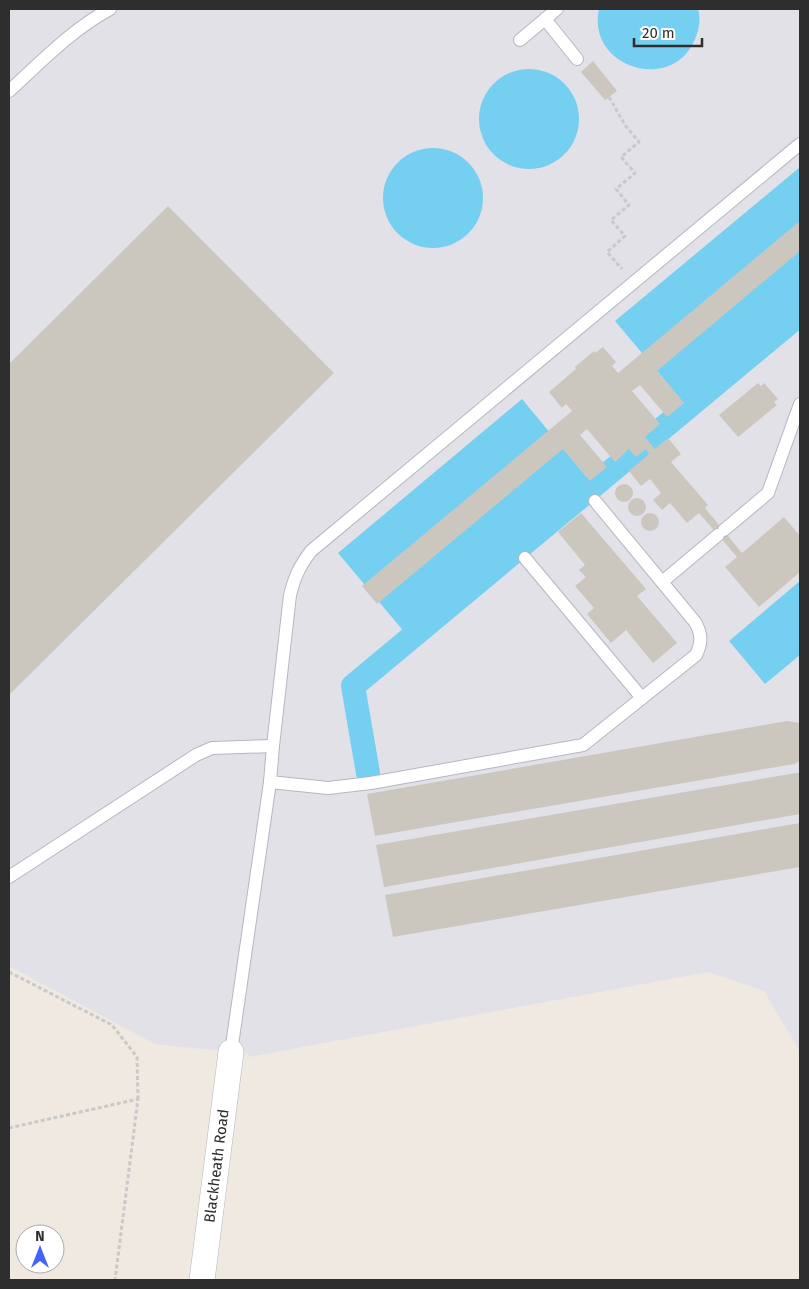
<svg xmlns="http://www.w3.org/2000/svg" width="809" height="1289" font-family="'Fira Sans',sans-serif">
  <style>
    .industrial { fill: #e3e1e8 }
    .water { fill: #75cff0 }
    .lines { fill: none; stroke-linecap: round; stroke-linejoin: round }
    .canal { stroke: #75cff0; stroke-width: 24 }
    .building { fill: #cbc7bf }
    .lane-casing { stroke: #b4b7c1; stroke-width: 14 }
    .street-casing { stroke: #b4b7c1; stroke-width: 26 }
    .path { stroke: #c9c9c9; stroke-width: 3; stroke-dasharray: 4 2.5; stroke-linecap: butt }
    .lane { stroke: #fff; stroke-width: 12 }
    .street { stroke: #fff; stroke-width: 25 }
    .labels { text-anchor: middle; stroke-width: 4; stroke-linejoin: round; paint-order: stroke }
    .street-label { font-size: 15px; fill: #2e2e2e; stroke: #fff }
  </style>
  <rect width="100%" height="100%" fill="#efe9e1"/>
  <path class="industrial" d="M9,9H800V1052L764,991L708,972L248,1057V1054L155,1044L9,966Z"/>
  <g class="water">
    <path d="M599,9H698C701,19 699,29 695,39C673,94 586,68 599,9Z"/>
    <circle cx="529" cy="119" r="50"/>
    <circle cx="433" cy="198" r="50"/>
    <path d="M800,167V306L684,403L615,321Z"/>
    <path d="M522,399L590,481L406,634L338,553Z"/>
    <path d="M800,581V655L765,684L729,641Z"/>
  </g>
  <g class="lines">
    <path class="canal" d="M368,773L353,686L800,314"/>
  </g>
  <g class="building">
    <path d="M593,61L617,91L605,100L581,72Z"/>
    <path d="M168,206L334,373L9,695V364Z"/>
    <path d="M800,221V251L657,371L684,403L667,417L640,385L632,391L660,424L645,437L655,449L668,438L681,454L671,462L708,505L705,508L742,553L784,517L800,536V572L759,607L725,567L737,557L699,513L687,523L670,503L662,510L653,500L661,493L650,479L641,486L629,471L649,454L646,449L636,457L629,449L615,462L587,429L580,435L607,467L590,481L563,449L377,604L362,586L572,411L566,404L562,408L549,392L576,369L575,367L594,351L595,353L603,347L616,362L612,366L618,373Z"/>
    <path d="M758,383L761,386L764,383L778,399L774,402L777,405L738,437L719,415Z"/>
    <circle cx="624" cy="493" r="9"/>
    <circle cx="637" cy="507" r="9"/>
    <path d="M581,513L646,589L637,596L677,643L653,663L626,630L611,643L587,614L594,608L575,586L586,577L579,570L585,565L558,532Z"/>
    <circle cx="650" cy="522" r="9"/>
    <path d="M787,721L800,723V761L794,764L375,836L367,794Z"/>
    <path d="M796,773H800V814L384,887L376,845Z"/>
    <path d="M800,823V867L393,937L385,895Z"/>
  </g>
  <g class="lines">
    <g class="lane-casing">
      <g id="lane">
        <path d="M545,19L577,59"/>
        <path d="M520,40L557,9"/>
        <path d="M9,91C41,62 71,30 110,9"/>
        <path d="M724,530L768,493L800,404"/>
        <path d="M525,558L642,698"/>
        <path d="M662,582L718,535"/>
        <path d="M270,782L328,788L371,783L583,745L696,655C702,643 702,634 695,622L595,501"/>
        <path d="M9,877L196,755L212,748L273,746"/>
        <path d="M231,1052L270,782L273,746L290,595C295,576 299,567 311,551L800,144"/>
      </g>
    </g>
    <g class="street-casing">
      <g id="street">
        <path id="s1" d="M202,1280L231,1052"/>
      </g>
    </g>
    <g class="path">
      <path d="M609,97L625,125L639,142L621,157L635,173L616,189L629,205L611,220L625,236L607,252L622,269"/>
      <path d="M9,972L112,1025L137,1057L138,1099"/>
      <path d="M9,1128L138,1099L115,1280"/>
    </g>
    <use href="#lane" class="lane"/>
    <use href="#street" class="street"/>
  </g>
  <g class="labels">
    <g class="street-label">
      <text dy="5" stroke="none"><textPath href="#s1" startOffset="115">Blackheath Road</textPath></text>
    </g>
  </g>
  <rect width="809" height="1289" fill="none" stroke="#2e2e2e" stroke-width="20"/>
  <g transform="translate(40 1249)"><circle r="24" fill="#ffffff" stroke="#ababab"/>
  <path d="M0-4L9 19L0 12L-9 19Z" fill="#4264fb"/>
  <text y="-8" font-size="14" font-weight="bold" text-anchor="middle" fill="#2e2e2e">N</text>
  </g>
  <path d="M634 38v8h68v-8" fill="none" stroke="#2e2e2e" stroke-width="2.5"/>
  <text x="642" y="38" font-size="15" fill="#2e2e2e" stroke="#ffffff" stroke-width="4" paint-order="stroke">20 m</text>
</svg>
